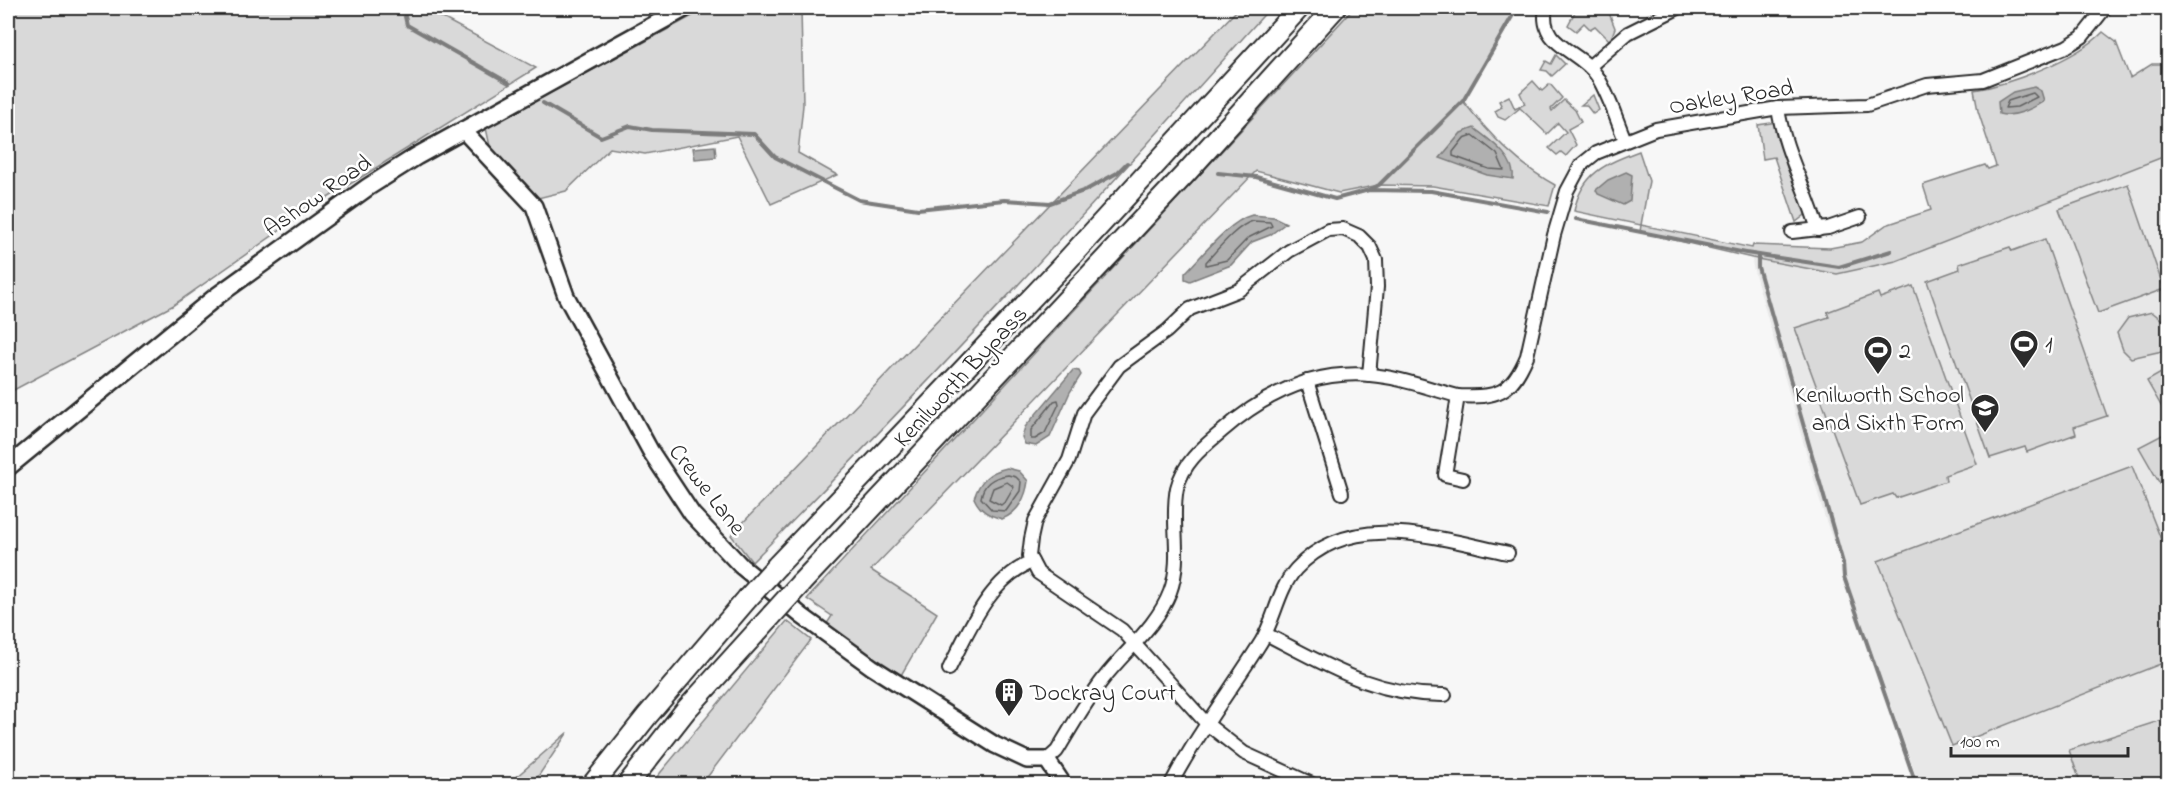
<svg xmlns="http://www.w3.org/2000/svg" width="2176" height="792" font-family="'Indie Flower',sans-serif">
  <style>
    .built { fill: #e8e8e8 }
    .green { fill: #d9d9d9; stroke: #828282; stroke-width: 1.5 }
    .water { fill: #b0b0b0; stroke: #7b7b7b; stroke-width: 1.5 }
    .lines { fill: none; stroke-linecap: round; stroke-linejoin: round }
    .shore { stroke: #606060; stroke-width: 1.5 }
    .stream { stroke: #7b7b7b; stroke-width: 4 }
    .minor-casing { stroke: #2b2b2b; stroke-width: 16 }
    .tertiary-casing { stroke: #2b2b2b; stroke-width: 20 }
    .secondary-casing { stroke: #2b2b2b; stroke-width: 21 }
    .trunk-casing { stroke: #2b2b2b; stroke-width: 24 }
    .minor { stroke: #fff; stroke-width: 12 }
    .tertiary { stroke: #fff; stroke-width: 15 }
    .secondary { stroke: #fff; stroke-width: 16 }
    .trunk { stroke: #fff; stroke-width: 20 }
    .trunk-bridge-casing { stroke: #2b2b2b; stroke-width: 24; stroke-linecap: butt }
    .trunk-bridge { stroke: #fff; stroke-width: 20 }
    .labels { text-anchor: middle; stroke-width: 5; stroke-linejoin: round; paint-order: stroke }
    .street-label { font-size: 24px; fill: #2b2b2b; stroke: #fff }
    .poi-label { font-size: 24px; fill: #2b2b2b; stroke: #fff; text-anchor: start }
  </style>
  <rect width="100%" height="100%" fill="#f7f7f7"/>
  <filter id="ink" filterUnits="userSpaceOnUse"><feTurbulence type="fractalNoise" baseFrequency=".0167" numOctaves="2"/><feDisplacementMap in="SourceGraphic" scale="12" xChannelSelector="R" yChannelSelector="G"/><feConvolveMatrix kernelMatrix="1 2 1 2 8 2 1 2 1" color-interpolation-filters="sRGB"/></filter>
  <g filter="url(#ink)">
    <path class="built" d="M2168,155V784H1919L1825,518L1753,267L1752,258L1837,274L1896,261Z"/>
    <g class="green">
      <path d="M8,8H424L536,68L318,204L172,306L8,393Z"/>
      <path d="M707,8H801L803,105L798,153L837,175L771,204L737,136L645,154L610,148L566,191L538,198L491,151L486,128Z"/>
      <path d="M1239,8H1270C1101,196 931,383 752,562L731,535Z"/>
      <path d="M1354,8H1517L1463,101C1490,135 1517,164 1555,185L1549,206L1433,186L1379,185L1339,193L1256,171L871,570L937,613L900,677L826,625L832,616L807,599Z"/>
      <path d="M1577,8H1607L1615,28L1610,41L1595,26L1590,29L1584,23L1576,31L1568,25Z"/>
      <path d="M2103,32L2116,42L2130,78L2152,64H2168V155L1896,261L1837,274L1752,258L1640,232L1641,225L1574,211C1582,173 1605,164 1639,151L1649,181L1641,225L1752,248L1753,245L1830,248L1862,242L1886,225L1931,210L1923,185L1985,165L1988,169L1996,166L1978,111L1974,90C2011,84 2077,59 2103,32Z"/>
      <path d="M1556,55L1565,64L1552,76L1547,71L1541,70L1546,61L1551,64Z"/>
      <path d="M1533,81L1542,91L1550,84L1562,98L1551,109L1552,111L1564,100L1575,110L1581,122L1568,129L1576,145L1566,156L1561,152L1557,155L1549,148L1566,132L1558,123L1547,134L1520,108L1505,120L1498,117L1495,111L1502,107L1499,101L1509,96L1515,109L1525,104L1520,93Z"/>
      <path d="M1593,95L1599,110L1593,114L1586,105H1581Z"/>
      <path d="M1777,122L1787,168L1806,208L1805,215L1796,222L1774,157L1763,159L1758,125Z"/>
      <path d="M2128,184L2164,289L2098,313L2059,209Z"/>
      <path d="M2045,239L2107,416L2074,427L2076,434L2027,452L2025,447L1990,458L1927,281L1960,269L1959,264L2010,247L2012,251Z"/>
      <path d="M1913,286L1977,464L1945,475L1946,481L1896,498L1893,494L1860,505L1795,328L1829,317L1827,312L1878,293L1880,298Z"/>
      <path d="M2152,312L2167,324L2168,343L2162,351L2131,358L2123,350L2117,333L2128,318Z"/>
      <path d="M2168,369V418L2147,381Z"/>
      <path d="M2168,432V495L2167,496L2139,447Z"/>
      <path d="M2132,466L2168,557V661L1952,746L1878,561Z"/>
      <path d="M787,621L811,640L702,784H651Z"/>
      <path d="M2168,718V784H2081L2069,750Z"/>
      <path d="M568,732L533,784H508Z"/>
    </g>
    <g class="water">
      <path d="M2034,87L2041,91L2044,101C2031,109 2015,118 1999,114L1998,102L2013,92Z"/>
      <path d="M1474,128C1489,140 1516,157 1513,179L1487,175L1440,158L1461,133Z"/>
      <path d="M715,146L716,157L695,159L693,148Z"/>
      <path d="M1626,172L1632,175L1630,201L1623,205L1598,194L1596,190L1608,180Z"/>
      <path d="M1252,215L1274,217L1286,223L1270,235L1252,242L1231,265L1190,281L1185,279V273C1202,256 1229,221 1252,215Z"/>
      <path d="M1073,370L1079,371L1081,375L1070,392L1050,437L1036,446L1025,444L1022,437L1025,427Z"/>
      <path d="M1007,468L1019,471L1028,481C1026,497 1018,513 1002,519C988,515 980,511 974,498C980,480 989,472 1007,468Z"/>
    </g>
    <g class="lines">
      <g class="shore">
        <path d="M2033,93L2037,97L2017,107L2005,108L2008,101Z"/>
        <path d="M1473,135L1497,154L1504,170L1489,169L1453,156V152L1464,138Z"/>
        <path d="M1253,221L1270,222L1272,226L1248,238L1227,260L1206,265V262C1217,250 1237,225 1253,221Z"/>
        <path d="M1054,401L1058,400L1059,404L1045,433L1035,439H1031V430Z"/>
        <path d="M1008,475L1016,477L1021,482L1020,491L1006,511L992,510L981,498C983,483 993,477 1008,475Z"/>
        <path d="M1007,482L1014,487L1006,501L1001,505L989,499L993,488Z"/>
      </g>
      <g class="stream">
        <path d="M403,8L407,25L509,83"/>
        <path d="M543,103L601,137L630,126L652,130L754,134L775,157L859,200L918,209L1004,200L1050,203L1086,190L1117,173L1127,163"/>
        <path d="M1218,173L1256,177L1335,199L1369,190L1431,191L1548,212"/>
        <path d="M1369,190L1379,185L1463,101L1517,8"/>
        <path d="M1576,219L1746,253L1839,267L1891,251"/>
        <path d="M1758,255V267L1843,563L1844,577L1916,784"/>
      </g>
      <g class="minor-casing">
        <g id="minor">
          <path d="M1546,8C1538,46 1580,50 1597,76C1609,95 1616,119 1625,140"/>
          <path d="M1590,66L1628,33L1678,8"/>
          <path d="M1778,108C1784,151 1806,188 1818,230"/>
          <path d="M1792,232L1828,228L1860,217"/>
          <path d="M1307,381L1342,493"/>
          <path d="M1458,396L1445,475L1463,479"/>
          <path d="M1266,634C1326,665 1375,696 1445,695"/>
          <path d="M949,669C968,631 990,578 1032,562"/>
          <path d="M1047,760L1057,751C1072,726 1086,701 1104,678C1126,650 1157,626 1170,592C1183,558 1170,522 1177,488C1183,463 1202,448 1221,432C1262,396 1313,370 1370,375C1399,377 1430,389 1458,396C1497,398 1511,394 1527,356L1554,235L1567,191L1581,165L1596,153L1656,129L1778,108L1867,105L1927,85L1983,80L2066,47L2082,37L2105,8"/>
          <path d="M1171,784C1197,734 1231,690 1261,642C1275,619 1278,589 1296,569C1351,508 1440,539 1508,553"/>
          <path d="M1312,784L1244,753L1207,724L1122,630L1038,573L1029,556L1031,539L1035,521L1069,460L1084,413L1119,366L1167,331L1190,309L1239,290L1289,251L1328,230L1343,229L1359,236L1370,247L1376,260L1377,287L1369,375"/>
        </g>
      </g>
      <g class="tertiary-casing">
        <path id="tertiary" d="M463,130L534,206L566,296L651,452L692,514L741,566L802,616L872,667L995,745L1027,760H1047L1063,784"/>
      </g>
      <g class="secondary-casing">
        <path id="secondary" d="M8,467L217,296L368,187L417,156L685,8"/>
      </g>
      <g class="trunk-casing">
        <g id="trunk">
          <path d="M777,566L1063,265L1299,8"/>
          <path d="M801,583L1186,173L1335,8"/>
          <path d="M593,784L647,716L747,599"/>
          <path d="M628,784L685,711L772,615"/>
        </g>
      </g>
      <use href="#minor" class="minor"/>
      <use href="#tertiary" class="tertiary"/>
      <use href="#secondary" class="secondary"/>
      <use href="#trunk" class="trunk"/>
      <g class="trunk-bridge-casing">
        <g id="trunk-bridge">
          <path d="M747,599L777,566"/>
          <path d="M772,615L801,583"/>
        </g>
      </g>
      <use href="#trunk-bridge" class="trunk-bridge"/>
    </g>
  </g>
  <defs>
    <g id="stadium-pin" transform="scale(1.5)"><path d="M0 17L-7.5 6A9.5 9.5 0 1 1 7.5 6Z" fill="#2b2b2b" stroke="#fff"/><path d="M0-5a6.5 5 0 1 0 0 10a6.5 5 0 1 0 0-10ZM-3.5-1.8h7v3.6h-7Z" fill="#fff"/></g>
    <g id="school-pin" transform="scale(1.5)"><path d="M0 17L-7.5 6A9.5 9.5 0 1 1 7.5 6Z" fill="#2b2b2b" stroke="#fff"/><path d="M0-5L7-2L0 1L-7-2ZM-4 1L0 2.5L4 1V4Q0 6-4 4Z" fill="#fff"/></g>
    <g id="building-pin" transform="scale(1.5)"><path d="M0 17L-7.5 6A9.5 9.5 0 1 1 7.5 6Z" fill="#2b2b2b" stroke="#fff"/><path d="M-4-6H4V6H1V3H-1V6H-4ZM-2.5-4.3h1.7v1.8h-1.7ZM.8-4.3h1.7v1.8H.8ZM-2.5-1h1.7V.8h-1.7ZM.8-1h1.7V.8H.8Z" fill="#fff"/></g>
  </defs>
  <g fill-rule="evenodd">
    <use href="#stadium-pin" x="2024" y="344"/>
    <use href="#stadium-pin" x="1878" y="350"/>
    <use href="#school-pin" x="1985" y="408"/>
    <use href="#building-pin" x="1009" y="692"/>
  </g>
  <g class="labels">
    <g class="street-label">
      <text transform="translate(1731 96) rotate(-9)" y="8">Oakley Road</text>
      <text transform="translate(317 195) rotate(-35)" y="8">Ashow Road</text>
      <text transform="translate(960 376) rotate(-47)" y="8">Kenilworth Bypass</text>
      <text transform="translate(708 489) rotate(52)" y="8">Crewe Lane</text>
    </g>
    <g class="poi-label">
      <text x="2045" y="352">1</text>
      <text x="1899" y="358">2</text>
      <text x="1964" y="402" text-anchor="end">Kenilworth School<tspan x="1964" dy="28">and Sixth Form</tspan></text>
      <text x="1030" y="700">Dockray Court</text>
    </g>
  </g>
  <rect width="2176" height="792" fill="none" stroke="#fff" stroke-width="30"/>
  <rect x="15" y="15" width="2146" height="762" fill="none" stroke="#2b2b2b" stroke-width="2" filter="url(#ink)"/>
  <path d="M1951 747v9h177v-9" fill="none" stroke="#2b2b2b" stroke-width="3"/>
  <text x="1960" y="747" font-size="18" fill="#2b2b2b" stroke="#ffffff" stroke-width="4.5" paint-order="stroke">100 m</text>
</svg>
